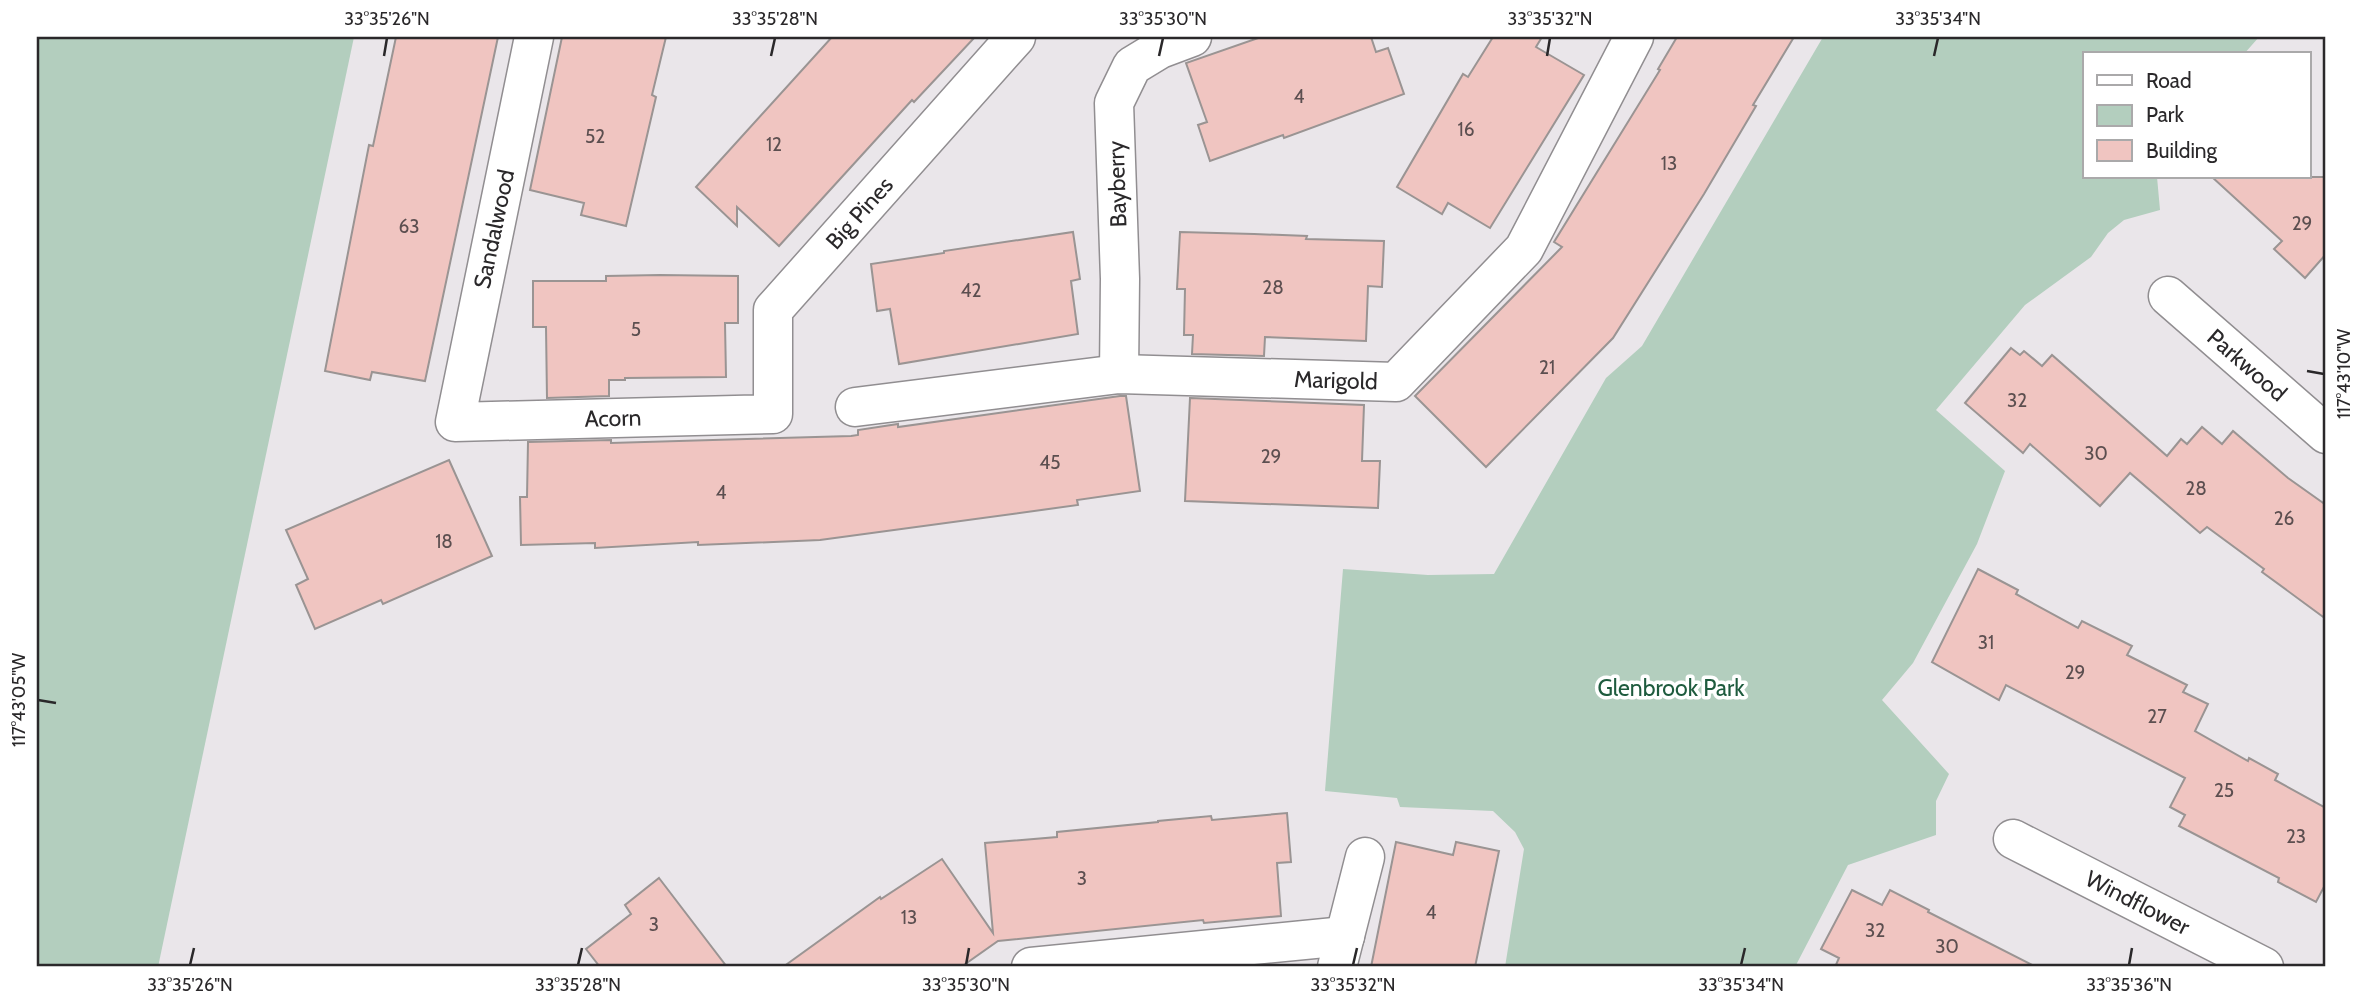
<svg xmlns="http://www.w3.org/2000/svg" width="2363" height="1004" font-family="Cabin,sans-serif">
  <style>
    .green { fill: #b3cebe }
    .building { fill: #f0c5c1; stroke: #9a9493; stroke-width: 2 }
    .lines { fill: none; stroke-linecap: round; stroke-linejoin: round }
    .street-casing { stroke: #918e91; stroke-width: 41 }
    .street { stroke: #fff; stroke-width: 38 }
    .ticks { fill: none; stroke: #2a282a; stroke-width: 2.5 }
    .labels { text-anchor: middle; stroke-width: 7; stroke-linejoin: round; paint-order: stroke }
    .number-label { font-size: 19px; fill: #5c4f50 }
    .street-label { font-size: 23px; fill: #2a282a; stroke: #fff }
    .park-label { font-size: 23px; fill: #1e5b3e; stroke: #fff }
    .neatline { fill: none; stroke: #2a282a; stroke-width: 2.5 }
    .ticks-label { font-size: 18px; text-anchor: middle; fill: #2a282a }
  </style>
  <rect width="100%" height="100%" fill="#eae6ea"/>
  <g class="green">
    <path d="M37,37H354L158,967H37Z"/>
    <path d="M1823,37H2259L2244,54H2085V177H2157L2160,210L2124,220L2108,233L2091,257L2025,305L1936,410L2005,471L1977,544L1913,663L1882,700L1949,774L1936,801V835L1848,865L1795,967H1505L1524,849L1515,832L1493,811L1400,807L1397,798L1325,791L1343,569L1428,575L1494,574L1606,378L1642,346Z"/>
  </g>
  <g class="building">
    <path d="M396,37H498L425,381L372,372L370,380L325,371L369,145L373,146Z"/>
    <path d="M562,37H666L652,95L656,97L626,226L581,215L584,203L530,190Z"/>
    <path d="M832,37H975L914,102L912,100L779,246L737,207V226L696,187Z"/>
    <path d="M1261,37H1371L1376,52L1388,48L1404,94L1284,138L1283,135L1210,161L1198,125L1207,122L1186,63Z"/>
    <path d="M1493,37H1542L1536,47L1584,75L1490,228L1448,203L1442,214L1397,187L1463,74L1468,77Z"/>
    <path d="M1677,37H1794L1753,105L1756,106L1704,194L1613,338L1486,467L1415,396L1562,247L1554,242L1660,70L1658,69Z"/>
    <path d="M2212,177H2326V254L2305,278L2274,249L2282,241Z"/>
    <path d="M1073,232L1080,279L1071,281L1078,334L899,364L890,309L877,311L871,264L944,253V251Z"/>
    <path d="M1180,232L1254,234L1307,236L1306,239L1384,241L1382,287L1368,286L1366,341L1265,337L1264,356L1192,354L1193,335H1184L1185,289H1177Z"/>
    <path d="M660,275L738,276V323H725L726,377L625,378V380H609V396L547,398L546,327H533V281H606V276Z"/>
    <path d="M2011,348L2020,355L2024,351L2042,366L2052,355L2167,456L2181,439L2187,444L2202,427L2222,444L2233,431L2288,478L2326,505V619L2262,572L2264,569L2207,527L2200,533L2130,473L2100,506L2030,444L2023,453L1965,403Z"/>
    <path d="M1120,396H1126L1140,491L1077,500L1078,505L820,540L698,545V542L595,548V543L521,545L520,497H527L528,442L611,440V443L851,436L858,435V430L898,424V427Z"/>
    <path d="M1190,398L1364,405L1362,461H1380L1378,508L1185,501Z"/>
    <path d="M449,460L492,556L383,604L381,600L315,629L296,585L308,579L286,530Z"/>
    <path d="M1978,569L2018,590L2016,594L2078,628L2082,621L2132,646L2127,655L2187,685L2183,692L2208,704L2195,731L2248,761L2249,758L2278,774L2275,780L2326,808V883L2316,902L2278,882L2279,878L2179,826L2185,815L2170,807L2185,778L2006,685L1999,700L1932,662Z"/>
    <path d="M1287,813L1291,862L1277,863L1281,916L1204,923L1203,920L998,941L961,967H783L880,897L881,899L942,859L993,933L985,843L1057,837V832L1158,822V821L1211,816L1212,820Z"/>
    <path d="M1396,842L1453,855L1456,842L1499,851L1475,967H1371Z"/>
    <path d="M659,878L727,967H600L586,949L631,914L625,905Z"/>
    <path d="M1852,890L1882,905L1890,890L1929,910L1928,912L2036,967H1835L1839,958L1821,949Z"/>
  </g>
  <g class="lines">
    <g class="street-casing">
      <g id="street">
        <path id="s1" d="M534,37L455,422L773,414V310L1016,37"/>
        <path id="s2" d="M2168,296L2326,434"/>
        <path d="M1119,374L1120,279L1114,103L1132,66L1160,49L1192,37"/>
        <path id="s3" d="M855,407L1119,374L1396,382L1524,249L1634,37"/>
        <path id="s4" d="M2013,839L2264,967"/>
        <path d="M1031,967L1345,936"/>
        <path d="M1337,967L1365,857"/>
      </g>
    </g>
    <use href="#street" class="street"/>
  </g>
  <path class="ticks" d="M384,56L387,38M771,56L775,38M1159,56L1163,38M1547,56L1550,38M1934,56L1938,38M2307,371L2324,374M38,700L56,703M190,965L194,948M578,965L582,948M966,965L969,948M1353,965L1357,948M1741,965L1745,948M2129,965L2132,948"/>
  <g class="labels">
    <g class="number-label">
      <text x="1299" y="103">4</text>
      <text x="1466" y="136">16</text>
      <text x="595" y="143">52</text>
      <text x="774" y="151">12</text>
      <text x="1669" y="170">13</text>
      <text x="2302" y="230">29</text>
      <text x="409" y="233">63</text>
      <text x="1273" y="294">28</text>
      <text x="971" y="297">42</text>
      <text x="636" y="336">5</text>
      <text x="1547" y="374">21</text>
      <text x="2017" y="407">32</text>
      <text x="2096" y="460">30</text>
      <text x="1271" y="463">29</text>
      <text x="1050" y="469">45</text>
      <text x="2196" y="495">28</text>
      <text x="721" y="499">4</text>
      <text x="2284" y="525">26</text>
      <text x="444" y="548">18</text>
      <text x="1986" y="649">31</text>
      <text x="2075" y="679">29</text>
      <text x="2157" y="723">27</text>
      <text x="2224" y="797">25</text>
      <text x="2296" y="843">23</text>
      <text x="1082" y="885">3</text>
      <text x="1431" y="919">4</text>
      <text x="909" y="924">13</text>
      <text x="654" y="931">3</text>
      <text x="1875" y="937">32</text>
      <text x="1947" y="953">30</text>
    </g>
    <g class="street-label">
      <text transform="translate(1117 184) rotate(-92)" y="8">Bayberry</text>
      <text dy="8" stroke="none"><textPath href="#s1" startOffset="945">Big Pines</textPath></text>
      <text transform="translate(494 229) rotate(-78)" y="8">Sandalwood</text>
      <text dy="8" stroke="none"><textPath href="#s2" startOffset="105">Parkwood</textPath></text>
      <text dy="8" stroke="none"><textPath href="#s3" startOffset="483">Marigold</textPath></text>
      <text dy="8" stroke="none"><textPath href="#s1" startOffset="551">Acorn</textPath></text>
      <text dy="8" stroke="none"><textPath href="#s4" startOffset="140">Windflower</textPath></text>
    </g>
    <g class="park-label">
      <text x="1671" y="696">Glenbrook Park</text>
    </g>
  </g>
  <rect width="2363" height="1004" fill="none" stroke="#ffffff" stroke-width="77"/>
  <rect x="2083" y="52" width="228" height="126" fill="#ffffff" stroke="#aaa9aa" stroke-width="2"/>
  <rect x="2097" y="75" width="35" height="10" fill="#ffffff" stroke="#aaa9aa" stroke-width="2"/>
  <text x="2146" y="88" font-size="21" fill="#2a282a">Road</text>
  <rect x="2097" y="105" width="35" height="21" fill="#b3cebe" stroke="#aaa9aa" stroke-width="2"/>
  <text x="2146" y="122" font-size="21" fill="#2a282a">Park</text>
  <rect x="2097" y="140" width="35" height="21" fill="#f0c5c1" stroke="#aaa9aa" stroke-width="2"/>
  <text x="2146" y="158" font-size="21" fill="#2a282a">Building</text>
  <rect x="38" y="38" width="2286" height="927" class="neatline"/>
  <g class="ticks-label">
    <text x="387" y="25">33°35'26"N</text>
    <text x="775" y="25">33°35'28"N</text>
    <text x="1163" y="25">33°35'30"N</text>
    <text x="1550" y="25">33°35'32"N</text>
    <text x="1938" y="25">33°35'34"N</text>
    <text transform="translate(2344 374) rotate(-90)" y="6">117°43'10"W</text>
    <text transform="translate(19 700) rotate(-90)" y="6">117°43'05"W</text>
    <text x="190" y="991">33°35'26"N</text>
    <text x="578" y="991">33°35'28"N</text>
    <text x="966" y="991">33°35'30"N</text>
    <text x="1353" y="991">33°35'32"N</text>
    <text x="1741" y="991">33°35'34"N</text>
    <text x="2129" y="991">33°35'36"N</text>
  </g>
</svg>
